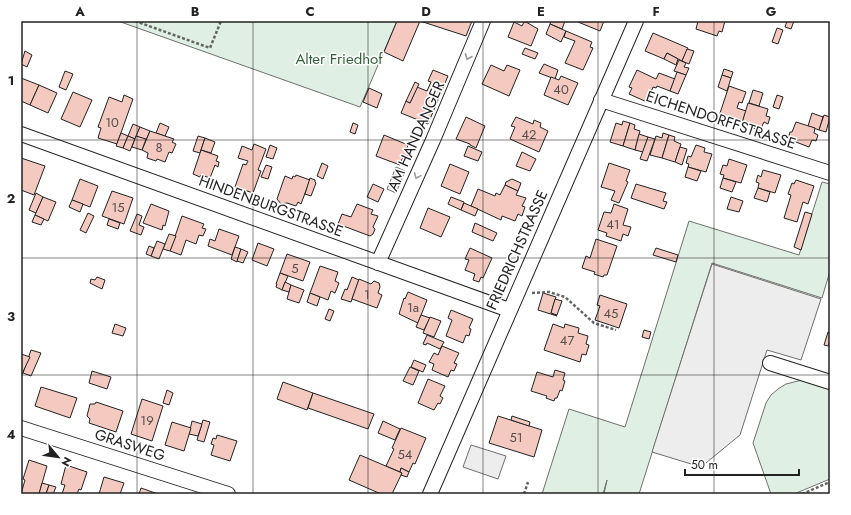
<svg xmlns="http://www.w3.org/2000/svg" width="851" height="515" font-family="Jost,sans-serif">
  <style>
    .green { fill: #e0efe3; stroke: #6f6f6f }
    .parking { fill: #ededed; stroke: #6f6f6f }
    .building { fill: #f3c9c0; stroke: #222 }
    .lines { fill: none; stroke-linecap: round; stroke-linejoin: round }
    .minor-casing { stroke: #222; stroke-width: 16 }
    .path { stroke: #646464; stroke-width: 2.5; stroke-dasharray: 3 2; stroke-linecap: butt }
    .minor { stroke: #fff; stroke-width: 14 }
    .oneway { stroke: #9c9c9c }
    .grid { fill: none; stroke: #222; stroke-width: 1; stroke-opacity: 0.55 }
    .labels { text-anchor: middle; stroke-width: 3; stroke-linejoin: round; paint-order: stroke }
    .number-label { font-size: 13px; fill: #564c4a }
    .park-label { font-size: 15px; fill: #2f5e38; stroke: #fff }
    .street-label { font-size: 15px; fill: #222; stroke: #fff }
    .neatline { fill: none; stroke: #222; stroke-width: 1.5 }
    .grid-label { font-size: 13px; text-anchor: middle; font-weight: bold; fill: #222 }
  </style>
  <rect width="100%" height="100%" fill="#fff"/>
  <g class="green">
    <path d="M118,21H397L360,107Z"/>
    <path d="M822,182L830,184V271L822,298L712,263L639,494H604L607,480L603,494H542L569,409L625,427L689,221L799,255Z"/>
    <path d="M802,380L830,387V479L794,494H771L753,443L766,403L771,395L778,389L786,384Z"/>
  </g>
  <g class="parking">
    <path d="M396,167L405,171L396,193L387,189Z"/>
    <path d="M712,264L821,299L801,360L767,350L740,435L701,467L652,452Z"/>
    <path d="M471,445L506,456L498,479L463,467Z"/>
  </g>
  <g class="building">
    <path d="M397,21H420L403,61L384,52Z"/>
    <path d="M420,21H472L466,36Z"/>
    <path d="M551,21H565L562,29L550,24Z"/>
    <path d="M579,21H604L600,31L578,22Z"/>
    <path d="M698,21H725L722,32L719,31L717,36L696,29Z"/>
    <path d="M787,21H794L791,29L785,27Z"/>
    <path d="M514,22L522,26L524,22H526L538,29L531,46L508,37Z"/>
    <path d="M550,24L566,31L561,42L546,34Z"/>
    <path d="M777,28L783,30L778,44L772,42Z"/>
    <path d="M566,31L592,42L590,47L593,48L583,70L565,63L575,41L564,37Z"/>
    <path d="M653,33L688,48L682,61L667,53L664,59L645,51Z"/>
    <path d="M525,48L538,53L535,59L522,54Z"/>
    <path d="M687,49L694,51L689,64L682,61Z"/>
    <path d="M25,51L32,55L27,67L21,64Z"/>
    <path d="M667,53L678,59L676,65L664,59Z"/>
    <path d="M679,60L686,63L684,67L689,68L686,75L674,71Z"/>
    <path d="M544,64L558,70L555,79L539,73Z"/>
    <path d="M491,65L504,71L507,65L520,70L509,96L482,84Z"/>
    <path d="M724,69L733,72L731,78L722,75Z"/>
    <path d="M433,70L448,76L428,124L401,113L406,101L410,103L417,87L427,91L431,82L428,81Z"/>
    <path d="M637,70L656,79L659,73L675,79L670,91L657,86L656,88L653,87L647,102L629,94L632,88L629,87Z"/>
    <path d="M65,71L73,74L66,90L59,87Z"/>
    <path d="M677,72L686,75L678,94L670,91Z"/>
    <path d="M722,75L731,78L727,91L718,87Z"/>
    <path d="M561,76L578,83L568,105L544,95L551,77L559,80Z"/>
    <path d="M21,78L39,85L30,105L21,101Z"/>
    <path d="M415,82L419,84L410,103L406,101Z"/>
    <path d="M39,85L57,93L48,113L30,105Z"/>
    <path d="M729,86L746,92L742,103L739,102L737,108L746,111L743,121L737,119L736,122L719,116Z"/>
    <path d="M369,88L382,94L377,108L363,102Z"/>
    <path d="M753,90L763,93L759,106L749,103Z"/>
    <path d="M73,92L92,100L80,127L61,119Z"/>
    <path d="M124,95L133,99L117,144L98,138L101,128L98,127L109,97L122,102Z"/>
    <path d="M777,95L783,97L779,109L773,107Z"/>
    <path d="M748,103L768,109L766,116L770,117L768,124L764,122L760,130L752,128V126L742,123Z"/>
    <path d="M812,113L823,117L819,130L808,126Z"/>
    <path d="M824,115L830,117L826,132L819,130Z"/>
    <path d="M466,117L485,126L476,148L470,145V144L456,139Z"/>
    <path d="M516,117L533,124L534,120L541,123L540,127L548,131L539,152L510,139L515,127L511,126Z"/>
    <path d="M623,121L630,123L623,146L610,142L616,123L622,125Z"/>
    <path d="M796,122L815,128L814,133L818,135L816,141L812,140L809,147L788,139L790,132H792Z"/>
    <path d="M160,123L169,127L165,136L156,133Z"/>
    <path d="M353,123L358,125L355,134L350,132Z"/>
    <path d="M630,123L635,125L634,129L640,131L635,150L623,146Z"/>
    <path d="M133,124L140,127L135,139L128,136Z"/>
    <path d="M140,127L150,131L146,140L136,136Z"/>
    <path d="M150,131L174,139L172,142L176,144L172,153L169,152L165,162L157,159L156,161L147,158L148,153L142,150Z"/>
    <path d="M121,133L128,136L123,148L116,146Z"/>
    <path d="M663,133L669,135L662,158L650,155L656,136L662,138Z"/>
    <path d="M639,134L648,137L643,152L635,150Z"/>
    <path d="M384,135L408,145L406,151L408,155L406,159H402L400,165L376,156Z"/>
    <path d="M669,135L675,137L674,141L681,144L675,162L662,158Z"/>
    <path d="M128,136L135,139L130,151L123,148Z"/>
    <path d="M136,136L146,139L142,150L132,147Z"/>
    <path d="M198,136L205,138L200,153L193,151Z"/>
    <path d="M648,137L655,139L647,161L640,159Z"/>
    <path d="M205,138L215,142L211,153L201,150Z"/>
    <path d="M254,144L266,149L258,170L261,171L253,193L235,187L243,164L246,165L248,161L238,158L242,146L252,150Z"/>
    <path d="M270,145L277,148L273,159L266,157Z"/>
    <path d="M696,145L705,148L704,152L712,154L706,172L688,167L689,164L686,163L688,156L691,157Z"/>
    <path d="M468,146L482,152L478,161L464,156Z"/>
    <path d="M680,147L687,149L682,165L675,162Z"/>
    <path d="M201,150L218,156L216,161L219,162L218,167L215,165L210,178L201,175L200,177L193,174Z"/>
    <path d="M522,152L536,159L530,171L516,166Z"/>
    <path d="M21,158L45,166L34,195L21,190Z"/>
    <path d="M729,159L747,165L741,183L723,178L724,175L720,174L723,165L727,166Z"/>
    <path d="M322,163L328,166L323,179L317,176Z"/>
    <path d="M609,163L630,170L626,181L628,182L619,203L611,200L615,191L601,187Z"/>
    <path d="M450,164L469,172L460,194L441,186Z"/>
    <path d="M266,165L272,167L268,179L261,177Z"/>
    <path d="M688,167L701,171L697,181L685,177Z"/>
    <path d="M763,170L781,175L775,193L758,188L759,183L756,182L758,175L761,177Z"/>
    <path d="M296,175L310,180L301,204L298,202L296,206L287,203L281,204L277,199L285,176L292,179L293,176L295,177Z"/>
    <path d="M310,178L315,180V182L316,183L311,196L305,194Z"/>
    <path d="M723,178L736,182L732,192L720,188Z"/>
    <path d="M80,179L98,186L90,207L72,200Z"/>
    <path d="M512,179L521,183L518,191L505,185L506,182Z"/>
    <path d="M796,180L814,186L808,204L803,202L797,222L784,218L791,195L788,194L792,183L794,184Z"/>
    <path d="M373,184L384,189L378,202L367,197Z"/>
    <path d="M636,184L666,193L663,201L667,202L664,209L631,198Z"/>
    <path d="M505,185L518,191L516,195L526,198L522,206L525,207L522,216L518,214L515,221L502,216L501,220L471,206L478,189L495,196L496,193L500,195Z"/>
    <path d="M758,188L770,192L767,202L754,198Z"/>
    <path d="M112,191L133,198L124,224L102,216Z"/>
    <path d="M36,193L43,197L36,213L29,210Z"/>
    <path d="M43,197L56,202L48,221L35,215Z"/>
    <path d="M451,197L464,202L461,210L448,204Z"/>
    <path d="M731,197L743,201L739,212L727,209Z"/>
    <path d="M72,200L83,204L80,212L69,207Z"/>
    <path d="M464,203L478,209L475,216L461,210Z"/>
    <path d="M151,204L169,211L165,226L163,225L162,230L143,223Z"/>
    <path d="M357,204L373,210L371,214L378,216L373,227L375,229L373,234L370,236L338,224L342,214L351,217Z"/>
    <path d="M614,204L628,209L623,225L631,227L628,236L623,234L621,241L606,236L607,233L598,230L604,212L611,213Z"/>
    <path d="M428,208L450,217L441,237L420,228Z"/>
    <path d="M805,212L812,214L801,250L794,247Z"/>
    <path d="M88,213L94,216L86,233L80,230Z"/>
    <path d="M137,214L142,216L139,225L144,227L141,235L130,231Z"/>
    <path d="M35,215L44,219L41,225L32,222Z"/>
    <path d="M182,216L204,224L202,228L206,229L203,236L199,235L196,244L186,240L181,255L170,251Z"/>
    <path d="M109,219L120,223L118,229L107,225Z"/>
    <path d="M475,223L497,233L493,241L472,232Z"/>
    <path d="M219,229L239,236L232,255L208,246L210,239L215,241Z"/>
    <path d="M169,234L176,236L170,251L163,249Z"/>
    <path d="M596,239L617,246L607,275H604L603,277L594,274L595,272L582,268L586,256L590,258Z"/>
    <path d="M157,241L165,244L159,259L151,256Z"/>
    <path d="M258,243L274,249L267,266L252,260Z"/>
    <path d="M149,246L154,248L151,256L146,254Z"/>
    <path d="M235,247L241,249L237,262L231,259Z"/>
    <path d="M470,248L492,258L483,278L481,277L479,282L473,280L475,274L465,270L469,260L465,259Z"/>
    <path d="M656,248L678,255L676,262L653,255Z"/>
    <path d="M241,249L248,252L243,263L237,261Z"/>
    <path d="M287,254L310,262L303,281L280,273Z"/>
    <path d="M320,266L338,272L335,281L339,283L335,293L331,291L328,300L310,293Z"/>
    <path d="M280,273L288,276L282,290L276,287L277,284H276Z"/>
    <path d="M97,277L105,280L102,289L90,283L91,279L95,280Z"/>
    <path d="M352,277L359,280L351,302L341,299L345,289L347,290Z"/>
    <path d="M359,279L371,284L374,281L379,283L380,287L378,293L382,295L377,308L352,299Z"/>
    <path d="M285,282L291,285L289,292L282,290Z"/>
    <path d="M291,285L304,290L299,303L287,299Z"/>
    <path d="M408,292L427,300L418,323L399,314L404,298L405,299Z"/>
    <path d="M310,293L320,297L317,306L307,302Z"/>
    <path d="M543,293L556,297L551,313L557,316L538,310Z"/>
    <path d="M600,295L627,304L619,328L595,320L600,306L597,305Z"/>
    <path d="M555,299L562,301L557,315L551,313Z"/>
    <path d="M329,309L334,311L330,321L325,319Z"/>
    <path d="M451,310L473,319L469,328L471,329L469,336L466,335L463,343L446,336L452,320L448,318Z"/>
    <path d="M421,315L430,318L424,330L416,327Z"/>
    <path d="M430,317L441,321L434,337L423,333Z"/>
    <path d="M115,324L126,328L123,336L112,333Z"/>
    <path d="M553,324L564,328L565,324L579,328L578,333L588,336L586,344L589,345L586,355L582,354L580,362L544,350Z"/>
    <path d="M644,330L651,332L649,339L642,337Z"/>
    <path d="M828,332L830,333V340L828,346L824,345Z"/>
    <path d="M427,335L444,342L440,349L427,343L426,345L423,344Z"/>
    <path d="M442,346L459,353L454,363L457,364L454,371L451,370L448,377L432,370L434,364L429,362L434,353L438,355Z"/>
    <path d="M31,350L41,353L31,376L23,373Z"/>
    <path d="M21,354L30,357L21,376Z"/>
    <path d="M414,360L426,365L423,372L411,367Z"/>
    <path d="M410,367L419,371L413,385L403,381Z"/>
    <path d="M555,370L565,373L563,380L565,381L562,391L560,390L557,398H555L554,401L546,398L547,396L531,391L537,372L553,377Z"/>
    <path d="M92,371L111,377L107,389L89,383Z"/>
    <path d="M428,379L445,386L440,396L443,398L440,404L438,403L434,410L418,403Z"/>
    <path d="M283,382L313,393L307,410L277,399Z"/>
    <path d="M41,387L77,398L70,418L35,406Z"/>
    <path d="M167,390L173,393L169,405L163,403Z"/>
    <path d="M313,393L374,414L368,429L308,408Z"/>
    <path d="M142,399L163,406L152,441L131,434Z"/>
    <path d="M96,402L123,411L116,432L89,423L90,419L87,416L90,404H95Z"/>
    <path d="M498,416L542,430L534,457L489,443Z"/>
    <path d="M512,416L530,422L529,426L511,420Z"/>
    <path d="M203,420L210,422L204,442L197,440Z"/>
    <path d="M192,421L202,424L198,436L189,434Z"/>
    <path d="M383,421L400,429L395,440L378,433Z"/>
    <path d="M172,422L191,428L184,451L165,445Z"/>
    <path d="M401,428L426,438L415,464L413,463L409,472L401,468L400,472L386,466L394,449L392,448Z"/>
    <path d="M217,435L237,441L230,461L211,455L214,445L211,444L213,438L216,439Z"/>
    <path d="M360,455L402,473L392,494H381L349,480Z"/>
    <path d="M29,460L47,466L39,494H21L25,480L23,479Z"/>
    <path d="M66,465L87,472L81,490L79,489L77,494H62L65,485L61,484Z"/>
    <path d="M401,468L409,472L407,477L401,475L402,473L400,472Z"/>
    <path d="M104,477L124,483L120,494H99Z"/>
    <path d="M42,483L49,485L46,494H39Z"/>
    <path d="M49,485L56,487L53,494H46Z"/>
    <path d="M141,488L158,494H139Z"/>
  </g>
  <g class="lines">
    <g class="minor-casing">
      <g id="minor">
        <path d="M601,100L830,173"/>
        <path d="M21,134L509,310"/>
        <path d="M378,263L433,140L483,21"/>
        <path d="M770,363L830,382"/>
        <path d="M21,428L228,494"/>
        <path d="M430,494L636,21"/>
      </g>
    </g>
    <g class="path">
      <path d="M135,21L210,48L221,21"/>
      <path d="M532,293L549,292L565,297L594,323L616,330"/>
      <path d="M524,494L528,482"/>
      <path d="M802,494L830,482"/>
    </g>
    <use href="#minor" class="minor"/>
  </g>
  <defs><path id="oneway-chevron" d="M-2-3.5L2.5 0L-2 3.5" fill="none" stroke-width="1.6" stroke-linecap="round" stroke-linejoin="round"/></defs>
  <g class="oneway">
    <use href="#oneway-chevron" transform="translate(468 57) rotate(113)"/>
    <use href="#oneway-chevron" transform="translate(417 176) rotate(114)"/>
  </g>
  <path class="grid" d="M137,21V494M253,21V494M368,21V494M483,21V494M598,21V494M714,21V494M21,140H830M21,258H830M21,375H830"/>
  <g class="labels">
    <g class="number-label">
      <text x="561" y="94">40</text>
      <text x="112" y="127">10</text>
      <text x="529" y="139">42</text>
      <text x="159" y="152">8</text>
      <text x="118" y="212">15</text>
      <text x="613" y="229">41</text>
      <text x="295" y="273">5</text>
      <text x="367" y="299">1</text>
      <text x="413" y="312">1a</text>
      <text x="611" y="318">45</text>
      <text x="567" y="345">47</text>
      <text x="147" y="425">19</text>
      <text x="516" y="442">51</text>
      <text x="405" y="459">54</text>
    </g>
    <g class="park-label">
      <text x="339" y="64">Alter Friedhof</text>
    </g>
    <g class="street-label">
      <text transform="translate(721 120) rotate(18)" y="5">EICHENDORFFSTRASSE</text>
      <text transform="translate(416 136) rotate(-66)" y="5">AM HANDANGER</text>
      <text transform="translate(271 206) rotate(20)" y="5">HINDENBURGSTRASSE</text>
      <text transform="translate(517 250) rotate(-66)" y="5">FRIEDRICHSTRASSE</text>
      <text transform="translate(130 445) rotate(18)" y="5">GRASWEG</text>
    </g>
  </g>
  <rect width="851" height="515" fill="none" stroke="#ffffff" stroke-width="44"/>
  <g transform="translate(58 457) rotate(119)" stroke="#ffffff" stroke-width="3" paint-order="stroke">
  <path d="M0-3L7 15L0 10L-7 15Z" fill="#222222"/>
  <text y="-6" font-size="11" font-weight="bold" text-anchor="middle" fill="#222222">N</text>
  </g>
  <path d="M685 469v6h114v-6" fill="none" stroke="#222222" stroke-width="2"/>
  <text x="691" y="469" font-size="12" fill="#222222" stroke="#ffffff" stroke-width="3" paint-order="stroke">50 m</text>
  <rect x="22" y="22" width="807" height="471" class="neatline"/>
  <g class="grid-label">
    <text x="80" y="16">A</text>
    <text x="195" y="16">B</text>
    <text x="310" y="16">C</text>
    <text x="426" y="16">D</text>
    <text x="541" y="16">E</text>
    <text x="656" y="16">F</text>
    <text x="771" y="16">G</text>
    <text x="11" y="85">1</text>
    <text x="11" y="203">2</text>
    <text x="11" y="321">3</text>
    <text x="11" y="439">4</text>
  </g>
</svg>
